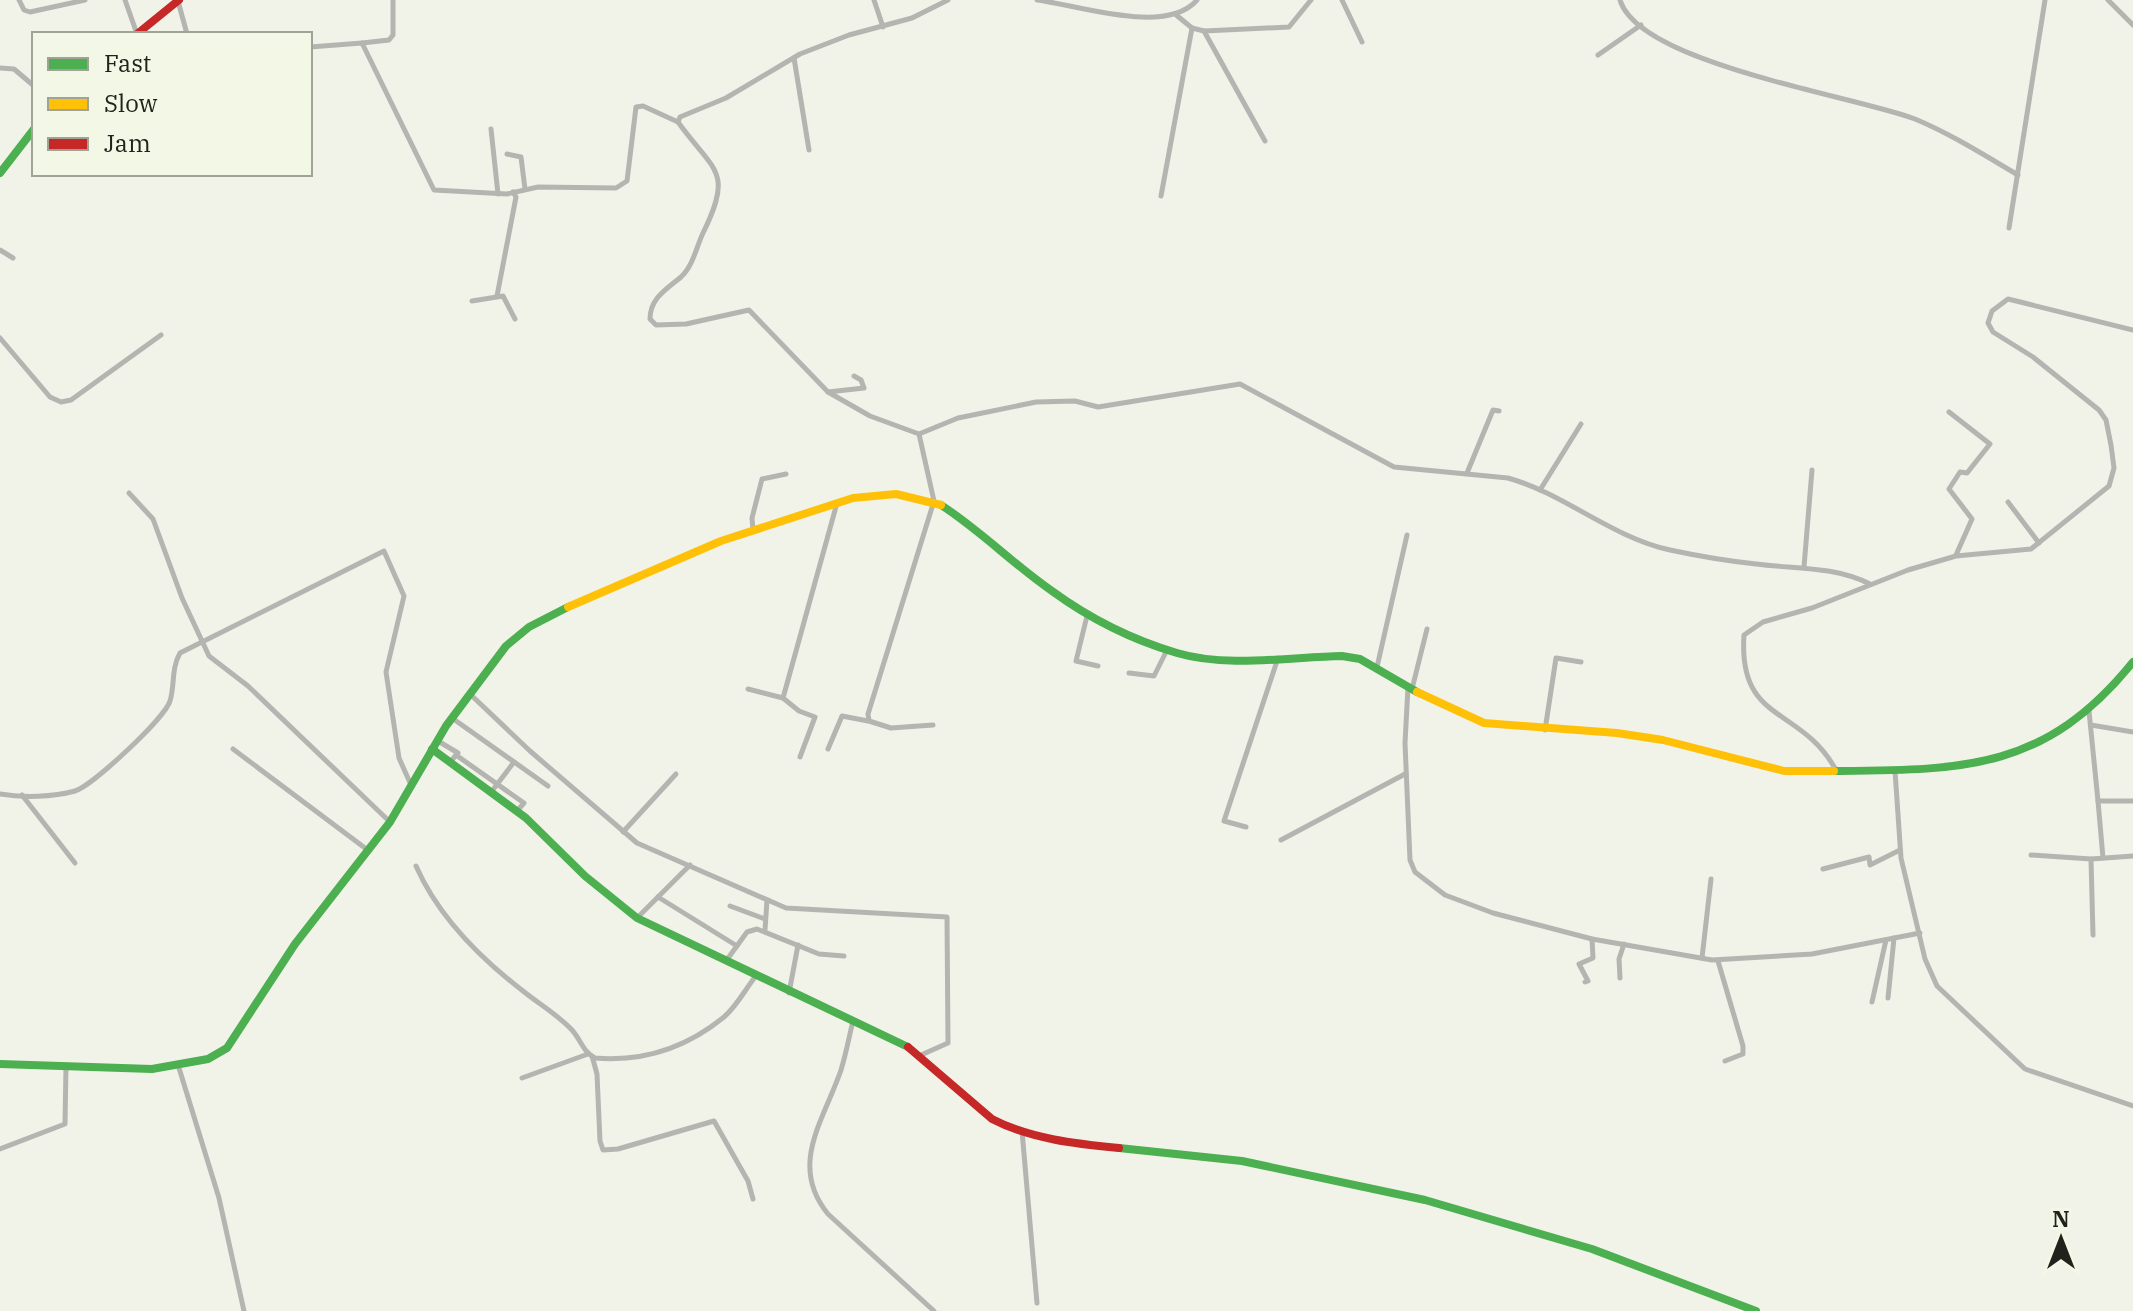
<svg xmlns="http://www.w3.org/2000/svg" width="2133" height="1311" font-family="'IBM Plex Serif',serif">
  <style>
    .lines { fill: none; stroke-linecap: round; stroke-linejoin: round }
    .street { stroke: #b4b5b1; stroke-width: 5 }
    .fast { stroke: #4caf50; stroke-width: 8 }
    .slow { stroke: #ffc107; stroke-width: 8 }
    .jam { stroke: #c62828; stroke-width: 8 }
  </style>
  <rect width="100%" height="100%" fill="#f1f3e9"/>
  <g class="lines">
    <g class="street">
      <path d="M19,0L24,10L30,12L85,0"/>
      <path d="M125,0L137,34"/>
      <path d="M874,0L883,27"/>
      <path d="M1037,0C1078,5 1166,36 1197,0"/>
      <path d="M1342,0L1362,42"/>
      <path d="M1620,0C1639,64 1855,96 1915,119C1951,134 1984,155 2018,175"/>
      <path d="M2108,0L2133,25"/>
      <path d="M178,1L187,34"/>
      <path d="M1175,14L1192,28L1204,31L1289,27L1311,0"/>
      <path d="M1204,31L1265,141"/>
      <path d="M362,43L389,40L393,35V0"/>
      <path d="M310,47L362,43L434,190L507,194L538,187L616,188L627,181L636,107L643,106L678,122"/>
      <path d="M1598,55L1641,25"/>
      <path d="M794,58L809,150"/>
      <path d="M0,68L14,69L34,86"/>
      <path d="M491,129L498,194"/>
      <path d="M507,154L521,157L525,189"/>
      <path d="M1161,196L1192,28"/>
      <path d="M2009,228L2045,0"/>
      <path d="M0,250L13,258"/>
      <path d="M497,296L516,197L513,192"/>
      <path d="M472,301L503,296L515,319"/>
      <path d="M0,338L50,397L61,402L71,400L161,335"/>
      <path d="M828,392L864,388L861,380L854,376"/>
      <path d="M1949,412L1990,444L1967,473L1960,472L1949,489L1972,519L1956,555"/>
      <path d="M919,434L958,418L1036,402L1075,401L1098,407L1240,384L1394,467L1508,478C1565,494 1611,537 1670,550C1698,556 1728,561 1756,564C1795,569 1834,566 1870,584"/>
      <path d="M1467,473L1493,410L1499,411"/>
      <path d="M1540,490L1581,424"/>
      <path d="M129,493L153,519L182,598L209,656L248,686L390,822"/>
      <path d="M2008,502L2039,543"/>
      <path d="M753,530L752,518L762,479L786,474"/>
      <path d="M1804,567L1812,470"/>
      <path d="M1087,616L1076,661L1098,666"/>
      <path d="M1377,667L1407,535"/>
      <path d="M1129,673L1154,676L1167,650"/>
      <path d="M1408,687L1405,743L1410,860L1415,872L1445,895L1493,913L1592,939L1712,960L1812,954L1920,933"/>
      <path d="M748,689L783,698L799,711L815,717L800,757"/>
      <path d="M1412,689L1427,629"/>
      <path d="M470,694L530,751L637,843L786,908L947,917L948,1043L921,1055"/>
      <path d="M783,698L837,503"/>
      <path d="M2089,711L2098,801"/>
      <path d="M452,718L548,786"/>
      <path d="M933,725L891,728L869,721L868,714L934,501L919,434L870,416L828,392L749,310L686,324L656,325L650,319C650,298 667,289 681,277C693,266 696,248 703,233C734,170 714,172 678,122L680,117L726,98L800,54L849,35L912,18L948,0"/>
      <path d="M2091,725L2133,732"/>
      <path d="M1545,730L1556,658L1581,662"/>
      <path d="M438,741L458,753L450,762"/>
      <path d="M233,749L369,851"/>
      <path d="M828,749L842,716L868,721"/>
      <path d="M456,755L524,803L517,811"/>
      <path d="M1836,770C1800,705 1738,724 1744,635L1763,622L1812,608L1908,570L1956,556L2031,549L2109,486L2114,468L2111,445L2106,420L2099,410L2033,357L1993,332L1988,323L1992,311L2008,299L2133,330"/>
      <path d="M1895,771L1901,858L1925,959L1937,986L2025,1069L2133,1106"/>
      <path d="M492,791L514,762"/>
      <path d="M0,794C23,798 53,797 75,791C92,786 165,718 170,701C175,685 171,669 180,653L384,551L404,596L386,672L399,758L411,785"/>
      <path d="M22,795L75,863"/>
      <path d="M1246,827L1224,821L1278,658"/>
      <path d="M623,832L676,774"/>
      <path d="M1281,840L1405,774"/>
      <path d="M2031,855L2091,859L2133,856"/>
      <path d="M2103,858L2098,801H2133"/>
      <path d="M2091,859L2093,935"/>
      <path d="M416,866C438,916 480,958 523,991C539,1004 558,1015 572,1030C581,1040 583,1052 595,1058C643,1062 686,1048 724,1017C736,1007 745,990 755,977"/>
      <path d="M1823,869L1869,857L1870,865L1900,850"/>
      <path d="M658,897L737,946"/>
      <path d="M730,906L765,919"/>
      <path d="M637,918L690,865"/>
      <path d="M765,930L767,900"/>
      <path d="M1702,958L1711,879"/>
      <path d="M726,961L747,932L757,929L819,954L844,956"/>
      <path d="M1718,961L1743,1046V1054L1725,1061"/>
      <path d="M1620,978L1619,959L1624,944"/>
      <path d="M1585,982L1588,981L1579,964L1593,958L1592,939"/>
      <path d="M789,993L798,945"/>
      <path d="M1888,998L1894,938"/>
      <path d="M1872,1002L1886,940"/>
      <path d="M853,1021C849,1037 846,1054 841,1070C824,1120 788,1165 828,1214L934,1311"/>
      <path d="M592,1056L597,1074L600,1141L603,1150L618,1149L714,1121L748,1181L753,1199"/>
      <path d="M179,1068L219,1198L244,1311"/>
      <path d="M522,1078L588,1054"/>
      <path d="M1022,1131L1037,1303"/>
      <path d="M0,1149L65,1124L66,1066"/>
    </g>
    <g class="fast">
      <path d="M0,173L34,129"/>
      <path d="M941,505C981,531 1013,564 1052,591C1089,618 1133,640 1177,653C1227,668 1291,657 1342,656L1360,659L1417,692"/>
      <path d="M432,749L526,818L585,876L637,918L908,1047"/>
      <path d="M1834,771C1963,770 2045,771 2133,662"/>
      <path d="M0,1064L152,1069L208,1059L227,1048L295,944L390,822L446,726L506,646L529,627L568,607"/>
      <path d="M1119,1148L1242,1161L1425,1200L1592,1249L1756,1311"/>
    </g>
    <g class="slow">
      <path d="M568,607L721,541L853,498L896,494L941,505"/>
      <path d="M1417,692L1484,723L1617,733L1663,740L1784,771H1834"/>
    </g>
    <g class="jam">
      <path d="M137,34L179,0"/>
      <path d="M908,1047L992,1119C1030,1139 1077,1144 1119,1148"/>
    </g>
  </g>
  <rect x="32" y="32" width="280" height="144" fill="#f3f7e5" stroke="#9fa294" stroke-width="2"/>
  <rect x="48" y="58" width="40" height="12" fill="#4caf50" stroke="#9fa294" stroke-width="2"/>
  <text x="104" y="72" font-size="24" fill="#20221b">Fast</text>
  <rect x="48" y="98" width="40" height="12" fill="#ffc107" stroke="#9fa294" stroke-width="2"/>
  <text x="104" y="112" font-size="24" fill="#20221b">Slow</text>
  <rect x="48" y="138" width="40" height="12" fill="#c62828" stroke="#9fa294" stroke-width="2"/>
  <text x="104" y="152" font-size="24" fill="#20221b">Jam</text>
  <g transform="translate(2061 1239)" stroke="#f3f7e5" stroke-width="6" paint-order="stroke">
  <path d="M0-6L14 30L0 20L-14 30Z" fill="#20221b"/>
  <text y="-12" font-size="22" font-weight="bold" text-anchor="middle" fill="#20221b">N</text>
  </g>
</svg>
